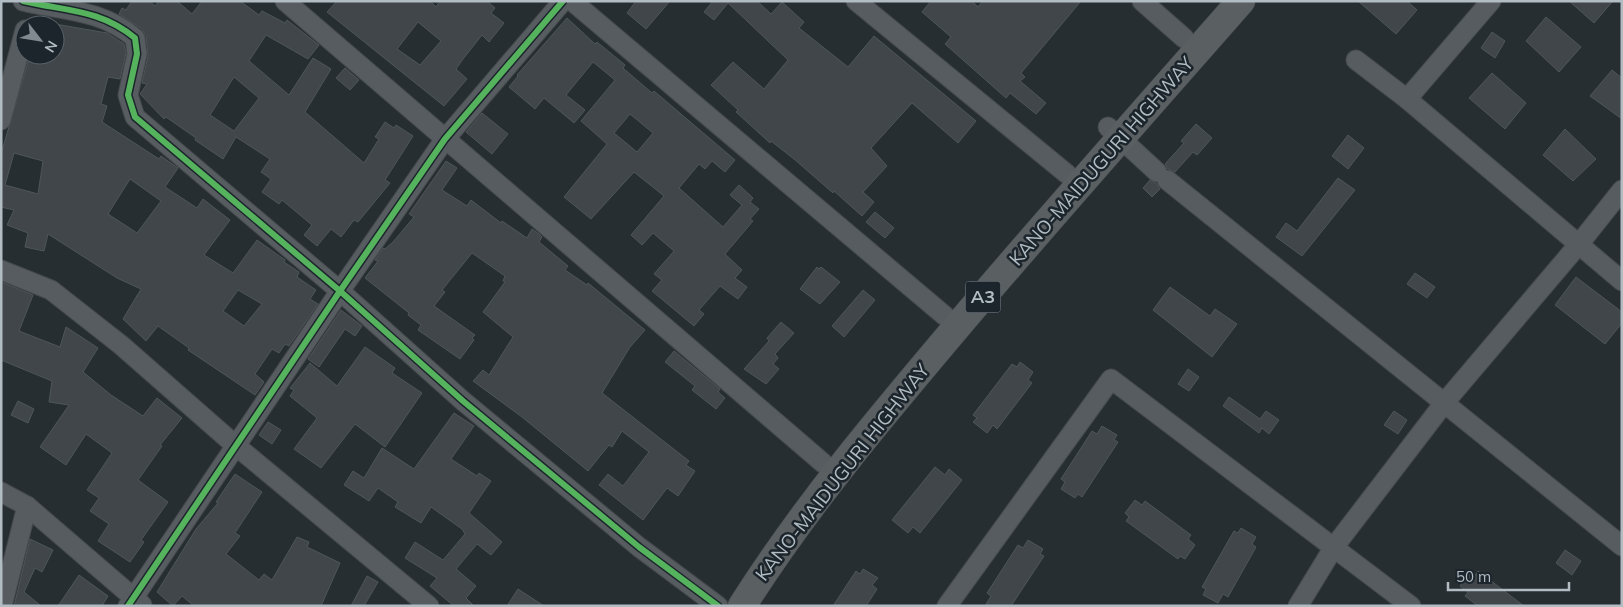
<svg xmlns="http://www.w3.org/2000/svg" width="1623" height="607" font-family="Mulish,sans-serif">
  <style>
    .building { fill: #40464a; stroke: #4f5659; fill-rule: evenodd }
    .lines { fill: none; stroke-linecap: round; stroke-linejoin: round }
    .minor-casing { stroke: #454a4d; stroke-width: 21 }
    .trunk-casing { stroke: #444a4d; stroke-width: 29 }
    .minor { stroke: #575c60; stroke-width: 19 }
    .trunk { stroke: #5a5f62; stroke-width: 28 }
    .cycleway-casing { stroke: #1c252c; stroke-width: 9 }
    .cycleway { stroke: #56b35d; stroke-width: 6 }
    .labels { text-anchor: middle; stroke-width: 5; stroke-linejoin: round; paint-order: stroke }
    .shield { fill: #1c252c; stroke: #848f96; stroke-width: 1 }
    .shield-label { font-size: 18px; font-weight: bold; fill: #b1bcc3 }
    .street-label { font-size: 19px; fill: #b1bcc3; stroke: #1c252c }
  </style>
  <rect width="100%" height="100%" fill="#272e32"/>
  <g class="building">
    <path d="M132,1H149L155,6L159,1H177L192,14L202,1H240L259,15L262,11L285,23L287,20L319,45L308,59L266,35L249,61L289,95L313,58L331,69L305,112L364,163L379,139L375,137L385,122L394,128L396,125L413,136L385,180L390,183L358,222L354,220L341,237L331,229L317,246L304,235L312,225L282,200L279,204L262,192L271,179L261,172L270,159L236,137L223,159L195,140L196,138L166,117L164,119L140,94L147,84L142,83L148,56L146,36L142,29L119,14L122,8L126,10ZM234,77L259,98L234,131L210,115Z"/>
    <path d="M337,1H430L436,7L440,1H487L495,8L491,13L504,23L489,42L482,35L463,59L456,69L467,79L444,106L327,12ZM418,22L441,41L420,65L397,49Z"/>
    <path d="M636,1H670L646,29L627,13Z"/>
    <path d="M713,1H757L771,14L782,2L804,22L799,28L848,67L874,36L976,121L958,143L912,103L871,148L887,166L863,192L874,202L862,216L834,191L833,193L794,159L771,141L770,143L736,112L738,110L711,85L733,62L764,89L788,60L728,3L714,20L704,12Z"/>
    <path d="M931,1H972L978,7L983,1H1081L1021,73L1025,77L1020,81L1046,103L1036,114L1010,93L1006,98L945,44L951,37L922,12Z"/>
    <path d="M1358,1H1407L1417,10L1396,34Z"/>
    <path d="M1569,1H1613L1594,23Z"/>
    <path d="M1546,17L1581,47L1559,72L1526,41Z"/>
    <path d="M567,18L595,44L597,42L625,65L623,68L652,93L654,91L735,160L725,172L712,161L705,169L699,164L679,188L723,227L742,205L730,195L739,185L753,198L750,202L759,209L750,219L753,221L725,254L742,270L735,278L747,287L738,299L720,286L699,310L704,314L694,326L652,291L662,280L654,274L674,251L653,233L642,245L631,235L664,196L634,172L591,219L564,197L607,144L581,121L615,80L593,62L566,95L585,110L574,123L544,98L535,109L509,87L518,76L517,75ZM630,114L653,133L637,152L614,133Z"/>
    <path d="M55,24L107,33L124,44L126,53L120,79L108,77L101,104L107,106L102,122L159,159L161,156L178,168L165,187L197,208L203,199L230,220L204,255L233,273L257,240L285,260L284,262L299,272L297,277L316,290L310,299L318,304L289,346L285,344L279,353L272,349L255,374L264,382L255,395L188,350L189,348L158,326L146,341L123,319L141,289L117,278L48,234L44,251L25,247L28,233L7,225L14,210L1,207V154L30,55H55ZM14,153L43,161L38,194L5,185ZM130,179L161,201L137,233L108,214ZM238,290L262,304L244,326L223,311Z"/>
    <path d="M1492,32L1505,41L1495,58L1481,48Z"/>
    <path d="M345,68L359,80L350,90L336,78Z"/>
    <path d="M1612,70L1622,78V119L1590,96Z"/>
    <path d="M1492,73L1526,103L1505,129L1469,98Z"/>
    <path d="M482,113L508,134L492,154L466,132Z"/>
    <path d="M1196,124L1212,138L1197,155L1193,152L1175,172L1168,169L1165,164L1184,143L1181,141Z"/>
    <path d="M1565,129L1596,159L1573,181L1543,155Z"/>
    <path d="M1348,135L1364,148L1348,169L1332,156Z"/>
    <path d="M446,161L457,168L442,190L467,206L471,200L501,223L502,221L527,238L532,229L539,234L542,237L539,242L568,266L565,270L587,285L588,283L645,330L630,347L602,393L689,461L686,465L695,471L678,496L667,488L643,520L599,485L608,474L623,486L649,452L622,431L612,447L609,445L588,471L522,417L473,381L483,370L489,375L513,337L483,312L505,282L503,281L505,276L472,253L442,290L445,292L434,306L475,335L472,338L474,340L460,359L418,330L421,325L408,315L409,313L365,278L378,261L375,260L383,248L385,249L393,242L414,217L409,214Z"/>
    <path d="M1338,178L1355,190L1302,256L1276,237L1286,223L1297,231Z"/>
    <path d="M1150,180L1156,183L1160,189L1152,197L1143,188Z"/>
    <path d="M875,212L894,228L885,238L866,222Z"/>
    <path d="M817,267L819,269L821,267L840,282L820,304L800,289Z"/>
    <path d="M1415,273L1435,287L1427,298L1407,284Z"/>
    <path d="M1576,277L1622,312V323L1605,344L1555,305Z"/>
    <path d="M1,282L33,295L19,331L60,347L66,327L98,348L83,372L111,395L143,416L157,398L182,418L160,445L162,446L138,480L168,502L141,540L144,542L130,562L98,541L109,524L90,511L99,498L87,490L112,453L86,434L66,465L40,447L69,405L49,402L52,381L1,360Z"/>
    <path d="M1170,287L1210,316L1215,309L1237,324L1212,357L1153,310Z"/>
    <path d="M863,290L875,300L844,337L832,326Z"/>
    <path d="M341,310L362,326L355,336L345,329L319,367L308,359Z"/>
    <path d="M781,322L794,333L775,354L778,358L773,364L779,369L766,384L744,369L769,341L767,338Z"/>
    <path d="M365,347L395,368L392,373L422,393L385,447L355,424L321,468L294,449L317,418L290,396L294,390L290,388L310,363L337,386Z"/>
    <path d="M674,351L720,389L718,392L725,398L716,409L692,390L695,386L665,362Z"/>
    <path d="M1020,362L1033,372L1028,380L1032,383L997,429L993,425L987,433L973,422L977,418L973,415L1012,364L1017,367Z"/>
    <path d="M1188,369L1199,377L1189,391L1178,384Z"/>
    <path d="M1229,397L1260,419L1266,411L1279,420L1269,434L1262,428L1259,433L1223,406Z"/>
    <path d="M18,401L34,409L28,423L11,415Z"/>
    <path d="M1394,411L1407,420L1398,434L1384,425Z"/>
    <path d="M454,413L474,426L451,459L477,476L479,473L491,481L469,513L502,542L491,555L477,544L456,569L476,586L466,598L474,606H454L430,586L437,578L405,558L415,542L443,560L465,534L462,529L431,507L421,523L395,507L398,502L378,488L369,501L344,485L353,471L364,478L382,448L414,469Z"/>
    <path d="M268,422L281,430L272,444L259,435Z"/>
    <path d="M1102,426L1117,435L1114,440L1118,442L1082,497L1078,494L1075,498L1061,489L1065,482L1061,479L1092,431L1097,434Z"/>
    <path d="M935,467L945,475L949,469L962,480L920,533L913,527L908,533L892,520Z"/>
    <path d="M235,474L262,492L235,533L240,536L226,554L259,580L264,574L272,580L297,537L309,542L307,547L340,563L321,606H194L182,596L173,606L157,592L196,529L218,503L216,502Z"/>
    <path d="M1135,500L1142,505L1145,501L1191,535L1188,539L1195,545L1185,559L1180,556L1178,559L1126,521L1129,517L1125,513Z"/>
    <path d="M1241,528L1256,537L1252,544L1256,547L1228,597L1223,594L1218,603L1203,595L1206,589L1202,587L1234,531L1238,533Z"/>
    <path d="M30,539L53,550L42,572L35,568L24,592L41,606H14Z"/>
    <path d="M1028,540L1043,549L1040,554L1044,556L1011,606H985L991,596L987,593L1018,545L1023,548Z"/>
    <path d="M1565,550L1581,561L1572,575L1556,563Z"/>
    <path d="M863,569L878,578L872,585L877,589L866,606H833L856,571L860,574Z"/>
    <path d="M1478,571L1524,606H1478L1465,596L1468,592L1460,586L1471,572L1476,575Z"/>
    <path d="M79,575L108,596L102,606H58Z"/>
    <path d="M367,576L378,582L364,606H351Z"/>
    <path d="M518,589L544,606H507Z"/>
  </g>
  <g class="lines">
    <g class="minor-casing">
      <g id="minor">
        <path d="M23,1C65,11 100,9 135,38L137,54L128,95L135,117L340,291L463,401L639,547L718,606"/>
        <path d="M285,1L823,463"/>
        <path d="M572,1L945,316"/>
        <path d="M856,1L1067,174"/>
        <path d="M1142,1L1184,38"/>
        <path d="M1356,60L1407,99L1622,281"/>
        <path d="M1407,99L1491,1"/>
        <path d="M1,120L25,30"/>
        <path d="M1108,127L1157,172"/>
        <path d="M1167,180L1622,546"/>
        <path d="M1,270L51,290L121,345L235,445L429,606"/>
        <path d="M1,492L27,506L142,605"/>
        <path d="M2,606L27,506"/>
        <path d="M128,606L340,291L445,139L563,1"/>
        <path d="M947,606L1111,379L1411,606"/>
        <path d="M1298,606L1334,547L1445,402L1579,244L1622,190"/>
      </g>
    </g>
    <g class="trunk-casing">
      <path id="trunk" d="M742,606C806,505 884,413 961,322C1053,214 1147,108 1241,1"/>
    </g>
    <use href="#minor" class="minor"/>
    <use href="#trunk" class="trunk"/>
    <g class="cycleway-casing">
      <g id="cycleway">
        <path d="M23,1C65,11 100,9 135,38L137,54L128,95L135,117L340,291L463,401L639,547L718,606"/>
        <path d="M128,606L340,291L445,139L563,1"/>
      </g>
    </g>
    <use href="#cycleway" class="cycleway"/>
  </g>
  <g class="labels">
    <rect class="shield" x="965.5" y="281.5" width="35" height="31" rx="4"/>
    <g class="shield-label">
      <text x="983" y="303">A3</text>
    </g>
    <g class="street-label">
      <text transform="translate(1101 161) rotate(-49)" y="7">KANO-MAIDUGURI HIGHWAY</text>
      <text transform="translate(842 472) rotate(-52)" y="7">KANO-MAIDUGURI HIGHWAY</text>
    </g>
  </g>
  <rect width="1623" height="607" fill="none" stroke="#b1bcc3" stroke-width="5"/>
  <g transform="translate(40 40) rotate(121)"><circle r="24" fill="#1c252c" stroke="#586168"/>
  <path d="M0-4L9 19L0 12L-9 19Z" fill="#818a90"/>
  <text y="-8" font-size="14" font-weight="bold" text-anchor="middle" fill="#b1bcc3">N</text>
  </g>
  <path d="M1448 582v8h121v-8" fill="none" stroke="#b1bcc3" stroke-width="2.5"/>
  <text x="1456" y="582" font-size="15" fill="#b1bcc3" stroke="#1c252c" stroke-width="4" paint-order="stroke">50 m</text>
</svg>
